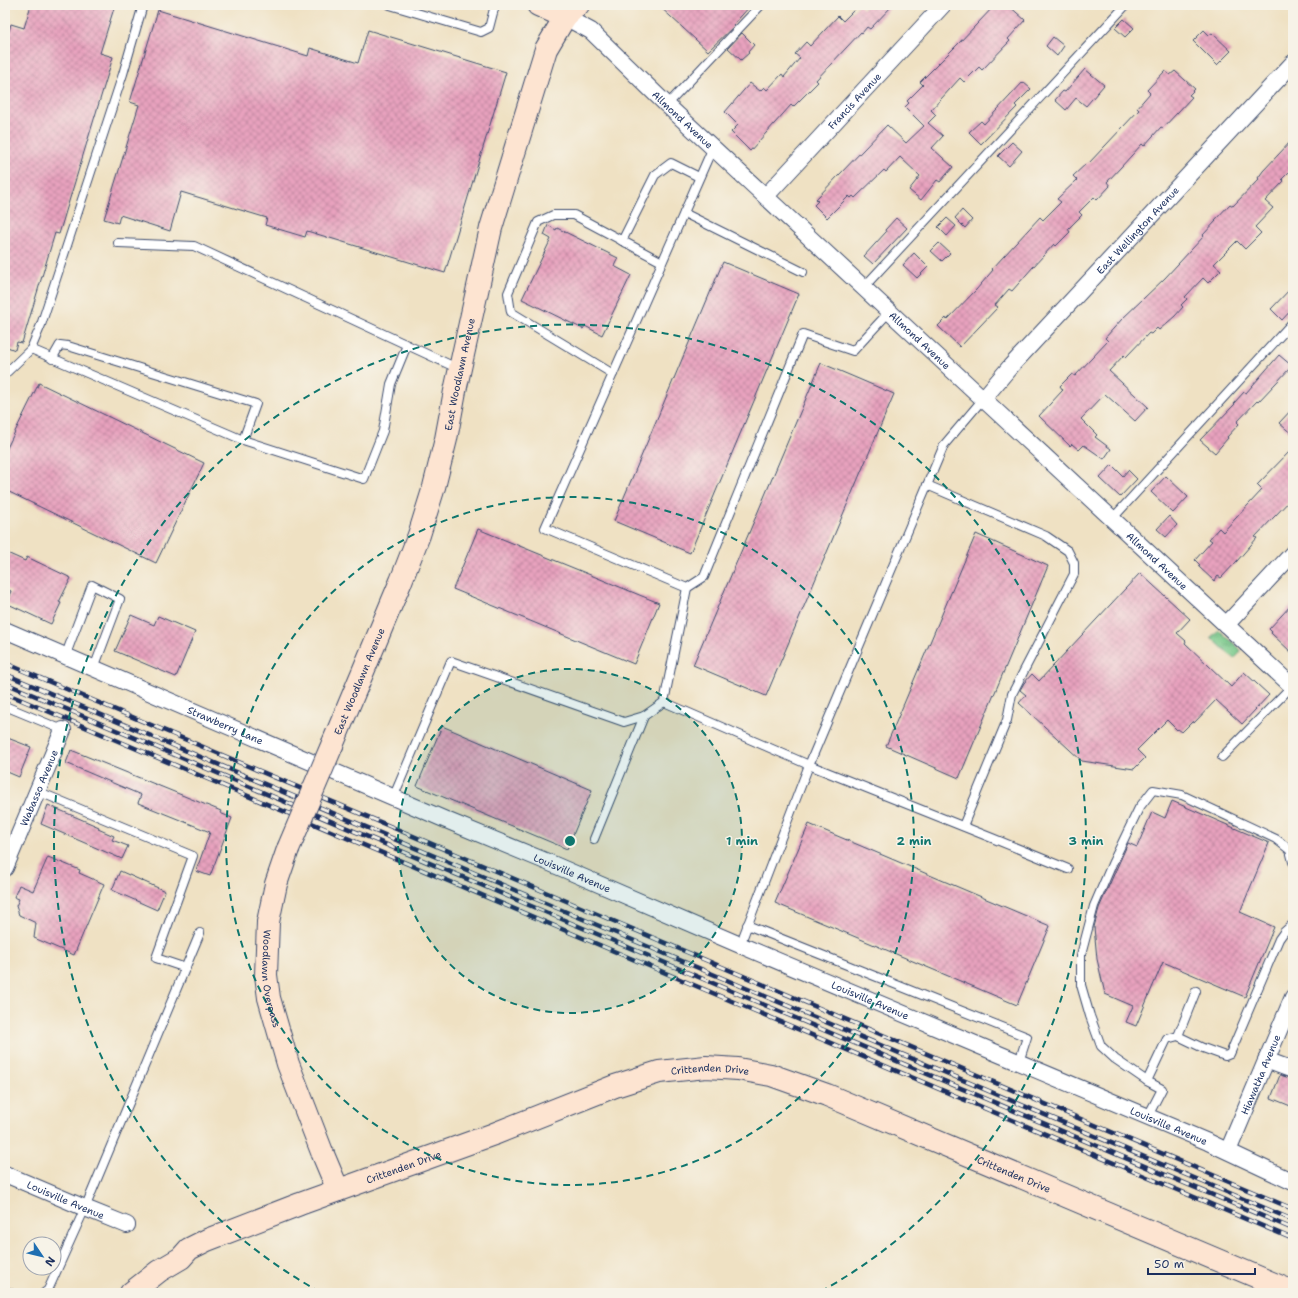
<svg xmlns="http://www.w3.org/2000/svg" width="1298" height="1298" font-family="'Shantell Sans',sans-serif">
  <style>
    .grass { fill: url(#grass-tufts); stroke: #4a7c74 }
    .building { fill: url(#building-cross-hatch) }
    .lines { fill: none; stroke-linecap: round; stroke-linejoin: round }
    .lane-casing { stroke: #3b4a6d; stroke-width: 10 }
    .street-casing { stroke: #3b4a6d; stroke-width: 18 }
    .secondary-casing { stroke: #3b4a6d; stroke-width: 24 }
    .lane { stroke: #fff; stroke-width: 8 }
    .street { stroke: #fff; stroke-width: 16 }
    .secondary { stroke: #fde4d1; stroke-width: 22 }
    .rail-casing { stroke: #1b2f5e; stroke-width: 4.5 }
    .rail { stroke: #f7f3e8; stroke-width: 3; stroke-dasharray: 9; stroke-linecap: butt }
    .secondary-bridge-casing { stroke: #3b4a6d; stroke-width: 24; stroke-linecap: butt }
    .secondary-bridge { stroke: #fde4d1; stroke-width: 22 }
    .ring { fill: none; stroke: #0f766e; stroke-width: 2; stroke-dasharray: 7 5 }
    .labels { text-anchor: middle; stroke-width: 3; stroke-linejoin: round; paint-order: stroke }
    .street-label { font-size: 10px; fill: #1b2f5e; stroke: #f7f3e8 }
    .centre { fill: #0f766e; stroke: #f7f3e8; stroke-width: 2 }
    .ring-label { font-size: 12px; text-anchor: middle; font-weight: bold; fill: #0f766e; stroke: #f7f3e8; stroke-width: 3; stroke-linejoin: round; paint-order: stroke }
  </style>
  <defs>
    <pattern id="grass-tufts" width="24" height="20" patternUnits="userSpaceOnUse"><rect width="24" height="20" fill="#78c98a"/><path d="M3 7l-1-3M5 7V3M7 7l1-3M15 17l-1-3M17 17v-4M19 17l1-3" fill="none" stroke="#62a474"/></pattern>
    <pattern id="building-cross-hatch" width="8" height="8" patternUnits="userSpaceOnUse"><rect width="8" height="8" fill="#e8a2be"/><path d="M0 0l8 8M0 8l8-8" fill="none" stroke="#bb849e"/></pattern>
  </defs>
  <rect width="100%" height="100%" fill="#f7f3e8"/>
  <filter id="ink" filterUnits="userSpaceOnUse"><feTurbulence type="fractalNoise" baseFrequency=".025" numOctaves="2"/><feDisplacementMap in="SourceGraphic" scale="8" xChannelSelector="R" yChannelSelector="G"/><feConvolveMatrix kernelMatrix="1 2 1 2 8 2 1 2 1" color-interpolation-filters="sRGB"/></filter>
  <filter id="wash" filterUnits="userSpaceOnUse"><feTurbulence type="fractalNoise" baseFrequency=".012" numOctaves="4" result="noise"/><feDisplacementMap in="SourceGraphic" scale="16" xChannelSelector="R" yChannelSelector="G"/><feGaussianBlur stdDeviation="0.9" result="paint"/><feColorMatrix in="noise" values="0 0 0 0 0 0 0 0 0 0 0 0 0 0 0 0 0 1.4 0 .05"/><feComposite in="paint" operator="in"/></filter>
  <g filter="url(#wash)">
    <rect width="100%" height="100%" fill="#efe1c3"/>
    <path class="grass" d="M1219,630L1240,649L1241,652L1234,659L1211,637Z"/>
    <g id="blocks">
      <g class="building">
        <path d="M31,5H115L100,53L113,57L59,234L55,233L22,343L17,342L15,350L5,346V44L11,24L24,28Z"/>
        <path d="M658,5H751L733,25L734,26L708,51Z"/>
        <path d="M859,5L863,9L867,5H893L870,29L867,27L862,33L861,32L816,80L818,82L793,107L791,105L750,151L731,132L738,125L725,112L750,83L760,91L764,87L767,90L782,74L784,77L800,58L795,54L806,42L810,46L838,16L843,21Z"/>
        <path d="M995,5H1008L1025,20L1008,39L1010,41L982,70L979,67L964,82L960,78L931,110L936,115L928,123L943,136L932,148L953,167L940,182L937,180L921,200L909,190L920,176L900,157L886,172L884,170L855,198L853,196L851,198L849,196L827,218L814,205L818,201L816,199L887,125L906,143L924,126L905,107L909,103L907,101L923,85L920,82L958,44Z"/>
        <path d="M158,10L308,56L310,48L358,63L368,30L506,72L445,273L307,231L305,237L265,225L267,218L181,192L170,231L120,215L118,223L104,219L139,105L130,102Z"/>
        <path d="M1124,19L1134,28L1125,37L1115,28Z"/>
        <path d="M1204,30L1209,35L1212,33L1231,51L1217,65L1193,41Z"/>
        <path d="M742,33L754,45L748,52L749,53L741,60L728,48Z"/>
        <path d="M1053,37L1064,46L1057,56L1046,46Z"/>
        <path d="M1085,69L1104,85L1086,106L1076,98L1066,110L1055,100L1063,91L1065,92Z"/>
        <path d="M1165,71L1170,75L1175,71L1195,89L1189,95L1192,97L1163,128L1161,127L1144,146L1142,144L1121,167L1107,182L1110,186L1097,200L1094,197L1079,212L1082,215L1068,229L1070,232L1056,246L1054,244L1033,267L1012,291L1009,289L995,305L998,307L960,347L938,326L946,318L947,320L976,290L993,270L992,269L1040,217L1043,220L1061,202L1057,199L1077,180L1073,176L1087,163L1088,164L1139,110L1137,108L1150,93L1147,90Z"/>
        <path d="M1023,82L1031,89L1015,105L1017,107L981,144L969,132L981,121L984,124Z"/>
        <path d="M1293,139V168L1282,179L1284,181L1265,201L1273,208L1255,227L1261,233L1245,249L1237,241L1214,264L1221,270L1208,283L1203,278L1185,297L1187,299L1181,305L1183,307L1175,316L1159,330L1157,328L1151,334L1149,333L1126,357L1124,355L1109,371L1148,407L1135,421L1105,394L1081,419L1097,435L1095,437L1111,449L1104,459L1084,445L1079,450L1072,444L1070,446L1039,416L1062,391L1063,390L1060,386L1072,374L1075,376L1108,341L1105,338L1122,319L1165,278L1204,236L1203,235L1216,221L1215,220L1230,204L1233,206L1259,179L1258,178L1263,171Z"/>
        <path d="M1012,142L1022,151L1009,166L998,156Z"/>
        <path d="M962,210L972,220L965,228L955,218Z"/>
        <path d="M896,218L907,228L873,264L864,256L886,232L885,230Z"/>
        <path d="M947,218L956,226L947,236L938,227Z"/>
        <path d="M548,225L556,230L557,228L618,258L614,266L631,275L602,335L585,326L583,329L522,299L551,239L544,235Z"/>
        <path d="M939,243L950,253L942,261L931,251Z"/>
        <path d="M914,253L928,267L917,278L903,265Z"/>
        <path d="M723,262L799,294L690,553L614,521Z"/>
        <path d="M1293,286V308L1282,320L1271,309Z"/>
        <path d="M1279,355L1292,366L1258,402L1257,401L1237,422L1239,424L1227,437L1228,438L1215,453L1200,440L1235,404L1234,403L1244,392L1246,393Z"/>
        <path d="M821,363L894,394L766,696L693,665Z"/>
        <path d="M39,383L204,463L156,563L5,490V452Z"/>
        <path d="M1293,408V435L1279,423Z"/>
        <path d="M1293,448V497L1255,537L1257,538L1237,561L1221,578L1218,576L1214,581L1198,566L1200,565L1195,560L1212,541L1209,539L1219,528L1223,532L1262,490L1257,485Z"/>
        <path d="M1112,465L1123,476L1128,470L1137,479L1120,497L1100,478Z"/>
        <path d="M1166,476L1188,497L1173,513L1151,492Z"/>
        <path d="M1169,516L1177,525L1166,537L1157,529Z"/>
        <path d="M478,529L659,603L634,664L453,589Z"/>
        <path d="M976,534L1048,566L959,778L886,746Z"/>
        <path d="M5,552L25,561L27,557L71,578L59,602L61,603L51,624L6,603L11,591L5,588Z"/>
        <path d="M1140,573L1190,619L1177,633L1186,641L1185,643L1231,687L1244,672L1269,695L1242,724L1216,700L1194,723L1193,721L1182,732L1178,729L1177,730L1167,720L1137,750L1145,758L1134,769L1082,761L1019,703L1026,695L1020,690L1024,683L1032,674L1039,681Z"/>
        <path d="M1293,603V654L1271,633L1272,632L1269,629Z"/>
        <path d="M131,615L154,625L158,616L195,632L176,677L115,651Z"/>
        <path d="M442,726L592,790L567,849L417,786Z"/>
        <path d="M5,737L31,747L19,777L5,771Z"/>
        <path d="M71,750L221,811L220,813L232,818L210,876L196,871L210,832L138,803L141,795L66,763Z"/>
        <path d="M1172,801L1269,843L1240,912L1274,927L1245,997L1163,962L1136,1026L1126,1022L1133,1006L1105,994L1097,959L1094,927L1099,908L1128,843L1137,847L1152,812L1165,818Z"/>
        <path d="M48,805L99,827L98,829L114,836L112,840L128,846L122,859L41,824Z"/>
        <path d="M809,824L1050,926L1017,1005L775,903Z"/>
        <path d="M48,857L80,870L79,873L104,884L74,955L34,938L36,923L19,915L16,906L19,899L14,897L19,885L33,891Z"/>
        <path d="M120,871L165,891L157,910L112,890Z"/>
        <path d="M1280,1075L1293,1079V1107L1271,1098Z"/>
      </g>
    </g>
  </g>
  <g filter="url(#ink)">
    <use href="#blocks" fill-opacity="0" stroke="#3b4a6d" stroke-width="1"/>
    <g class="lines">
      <g class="lane-casing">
        <g id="lane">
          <path d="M390,5L481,32L489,28L495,5"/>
          <path d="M667,105L761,5"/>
          <path d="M713,147L545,528L687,588L704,577L803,334L853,351L890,311"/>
          <path d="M684,213L803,272"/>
          <path d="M622,241L655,175L671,163L699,177"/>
          <path d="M118,243L194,246L459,369"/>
          <path d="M864,287L1126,5"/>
          <path d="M31,349L243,440L364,479L383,431L391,384L407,345"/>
          <path d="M52,359L60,345L68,346L256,404L243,440"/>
          <path d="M5,374L31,349L41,325L123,74L143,5"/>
          <path d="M613,374L511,312L508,293L538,222L553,215H574L662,262"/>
          <path d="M927,485L1046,536L1068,551L1074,563V574L1012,694L1007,720L963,826"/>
          <path d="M1112,519L1293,322"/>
          <path d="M687,588L664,702L809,765L944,445L983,399"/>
          <path d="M65,657L92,585L120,599L94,668"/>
          <path d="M5,706L63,730"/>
          <path d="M1222,757L1292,686"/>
          <path d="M37,791L193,856L156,958L186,968"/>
          <path d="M393,798L451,661L624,722L644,716L664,702"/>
          <path d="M594,839L644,716"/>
          <path d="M747,925L1027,1037L1019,1062"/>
          <path d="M740,945L809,765L992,838L1068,869"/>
          <path d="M1178,1036L1196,991"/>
          <path d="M1147,1081L1115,1059L1101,1046L1090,1016L1081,985V955L1094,906L1112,864L1139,808L1153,790L1182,795L1276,839L1290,850L1293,862"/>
          <path d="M1148,1116L1162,1089L1147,1081L1167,1039L1178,1036L1203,1048L1225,1056L1230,1054L1279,939L1284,932L1293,924"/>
          <path d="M5,1291L10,1293"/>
          <path d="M44,1293L48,1290L85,1208L200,933"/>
        </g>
      </g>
      <g class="street-casing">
        <g id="street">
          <path id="s1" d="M565,17L591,31L667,105L1293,687"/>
          <path id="s2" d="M766,196L943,5"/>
          <path id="s3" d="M983,399L1010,367L1293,63"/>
          <path d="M1226,625L1293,553"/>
          <path id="s4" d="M5,630L446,820L550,863L740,945L1208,1142L1293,1182"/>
          <path id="s5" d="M5,868L63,730"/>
          <path d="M1266,1060L1293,1070"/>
          <path id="s6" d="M1228,1151L1293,997"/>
          <path id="s7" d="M5,1174L85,1208L127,1225"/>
        </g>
      </g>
      <g class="secondary-casing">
        <g id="secondary">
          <path d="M538,5L565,17"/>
          <path id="s8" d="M333,743L401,581L419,535L434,487L446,439L455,391L491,228L546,49L565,17L578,5"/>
          <path id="s9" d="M288,849L276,884L268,922L266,975L269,998L288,1064L322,1152L338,1190"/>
          <path id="s10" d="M131,1293L159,1271L181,1258L189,1249L207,1240L300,1204L494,1134L615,1086L659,1072L706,1067L738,1069L771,1075L827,1095L1293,1292"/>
        </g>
      </g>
      <use href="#lane" class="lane"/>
      <use href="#street" class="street"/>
      <use href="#secondary" class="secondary"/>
      <g class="rail-casing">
        <g id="rail">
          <path d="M5,663L1293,1209"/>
          <path d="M5,674L1293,1220"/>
          <path d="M5,683L1293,1229"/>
          <path d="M5,693L1293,1239"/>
        </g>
      </g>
      <use href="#rail" class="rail"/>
      <g class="secondary-bridge-casing">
        <path id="secondary-bridge" d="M288,849L333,743"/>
      </g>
      <use href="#secondary-bridge" class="secondary-bridge"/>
    </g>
  </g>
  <circle cx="570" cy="841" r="172" fill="#0f766e" fill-opacity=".12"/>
  <g class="ring">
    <circle cx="570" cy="841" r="172"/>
    <circle cx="570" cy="841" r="344"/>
    <path d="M320 1292A516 516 0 1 1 820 1292"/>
  </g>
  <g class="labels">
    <g class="street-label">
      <text dy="4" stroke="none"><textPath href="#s2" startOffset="130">Francis Avenue</textPath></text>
      <text dy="4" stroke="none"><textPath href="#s1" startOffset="157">Allmond Avenue</textPath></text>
      <text dy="4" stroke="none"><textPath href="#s3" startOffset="229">East Wellington Avenue</textPath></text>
      <text dy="4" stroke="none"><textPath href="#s1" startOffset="481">Allmond Avenue</textPath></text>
      <text dy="4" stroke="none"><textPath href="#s8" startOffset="391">East Woodlawn Avenue</textPath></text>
      <text dy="4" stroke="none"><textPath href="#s1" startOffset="805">Allmond Avenue</textPath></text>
      <text dy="4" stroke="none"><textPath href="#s8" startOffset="67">East Woodlawn Avenue</textPath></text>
      <text dy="4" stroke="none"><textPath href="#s4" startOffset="240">Strawberry Lane</textPath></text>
      <text dy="4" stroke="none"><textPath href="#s5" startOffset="87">Wabasso Avenue</textPath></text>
      <text dy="4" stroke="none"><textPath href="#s4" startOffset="617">Louisville Avenue</textPath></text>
      <text dy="4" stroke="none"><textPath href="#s9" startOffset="133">Woodlawn Overpass</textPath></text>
      <text dy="4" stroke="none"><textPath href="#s4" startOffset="941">Louisville Avenue</textPath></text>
      <text dy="4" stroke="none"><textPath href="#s10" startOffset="627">Crittenden Drive</textPath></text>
      <text dy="4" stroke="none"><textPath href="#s6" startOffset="83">Hiawatha Avenue</textPath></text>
      <text dy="4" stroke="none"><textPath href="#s4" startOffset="1265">Louisville Avenue</textPath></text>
      <text dy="4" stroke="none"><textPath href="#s10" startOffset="303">Crittenden Drive</textPath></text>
      <text dy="4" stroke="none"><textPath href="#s10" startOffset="951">Crittenden Drive</textPath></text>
      <text dy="4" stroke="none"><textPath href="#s7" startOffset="66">Louisville Avenue</textPath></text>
    </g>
  </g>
  <circle cx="570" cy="841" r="6" class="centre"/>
  <g class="ring-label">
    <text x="742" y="845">1 min</text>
    <text x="914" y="845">2 min</text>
    <text x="1086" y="845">3 min</text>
  </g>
  <rect width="1298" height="1298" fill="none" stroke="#f7f3e8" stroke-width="20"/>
  <g transform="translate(42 1256) rotate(125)"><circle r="19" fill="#f7f3e8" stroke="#9fa5b1"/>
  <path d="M0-3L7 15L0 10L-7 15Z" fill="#1f6fb2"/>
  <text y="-6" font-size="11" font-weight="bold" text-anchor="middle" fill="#1b2f5e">N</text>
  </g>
  <path d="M1148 1268v6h107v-6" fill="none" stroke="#1b2f5e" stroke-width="2"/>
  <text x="1154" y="1268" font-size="12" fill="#1b2f5e" stroke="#f7f3e8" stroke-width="3" paint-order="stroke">50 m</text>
</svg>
